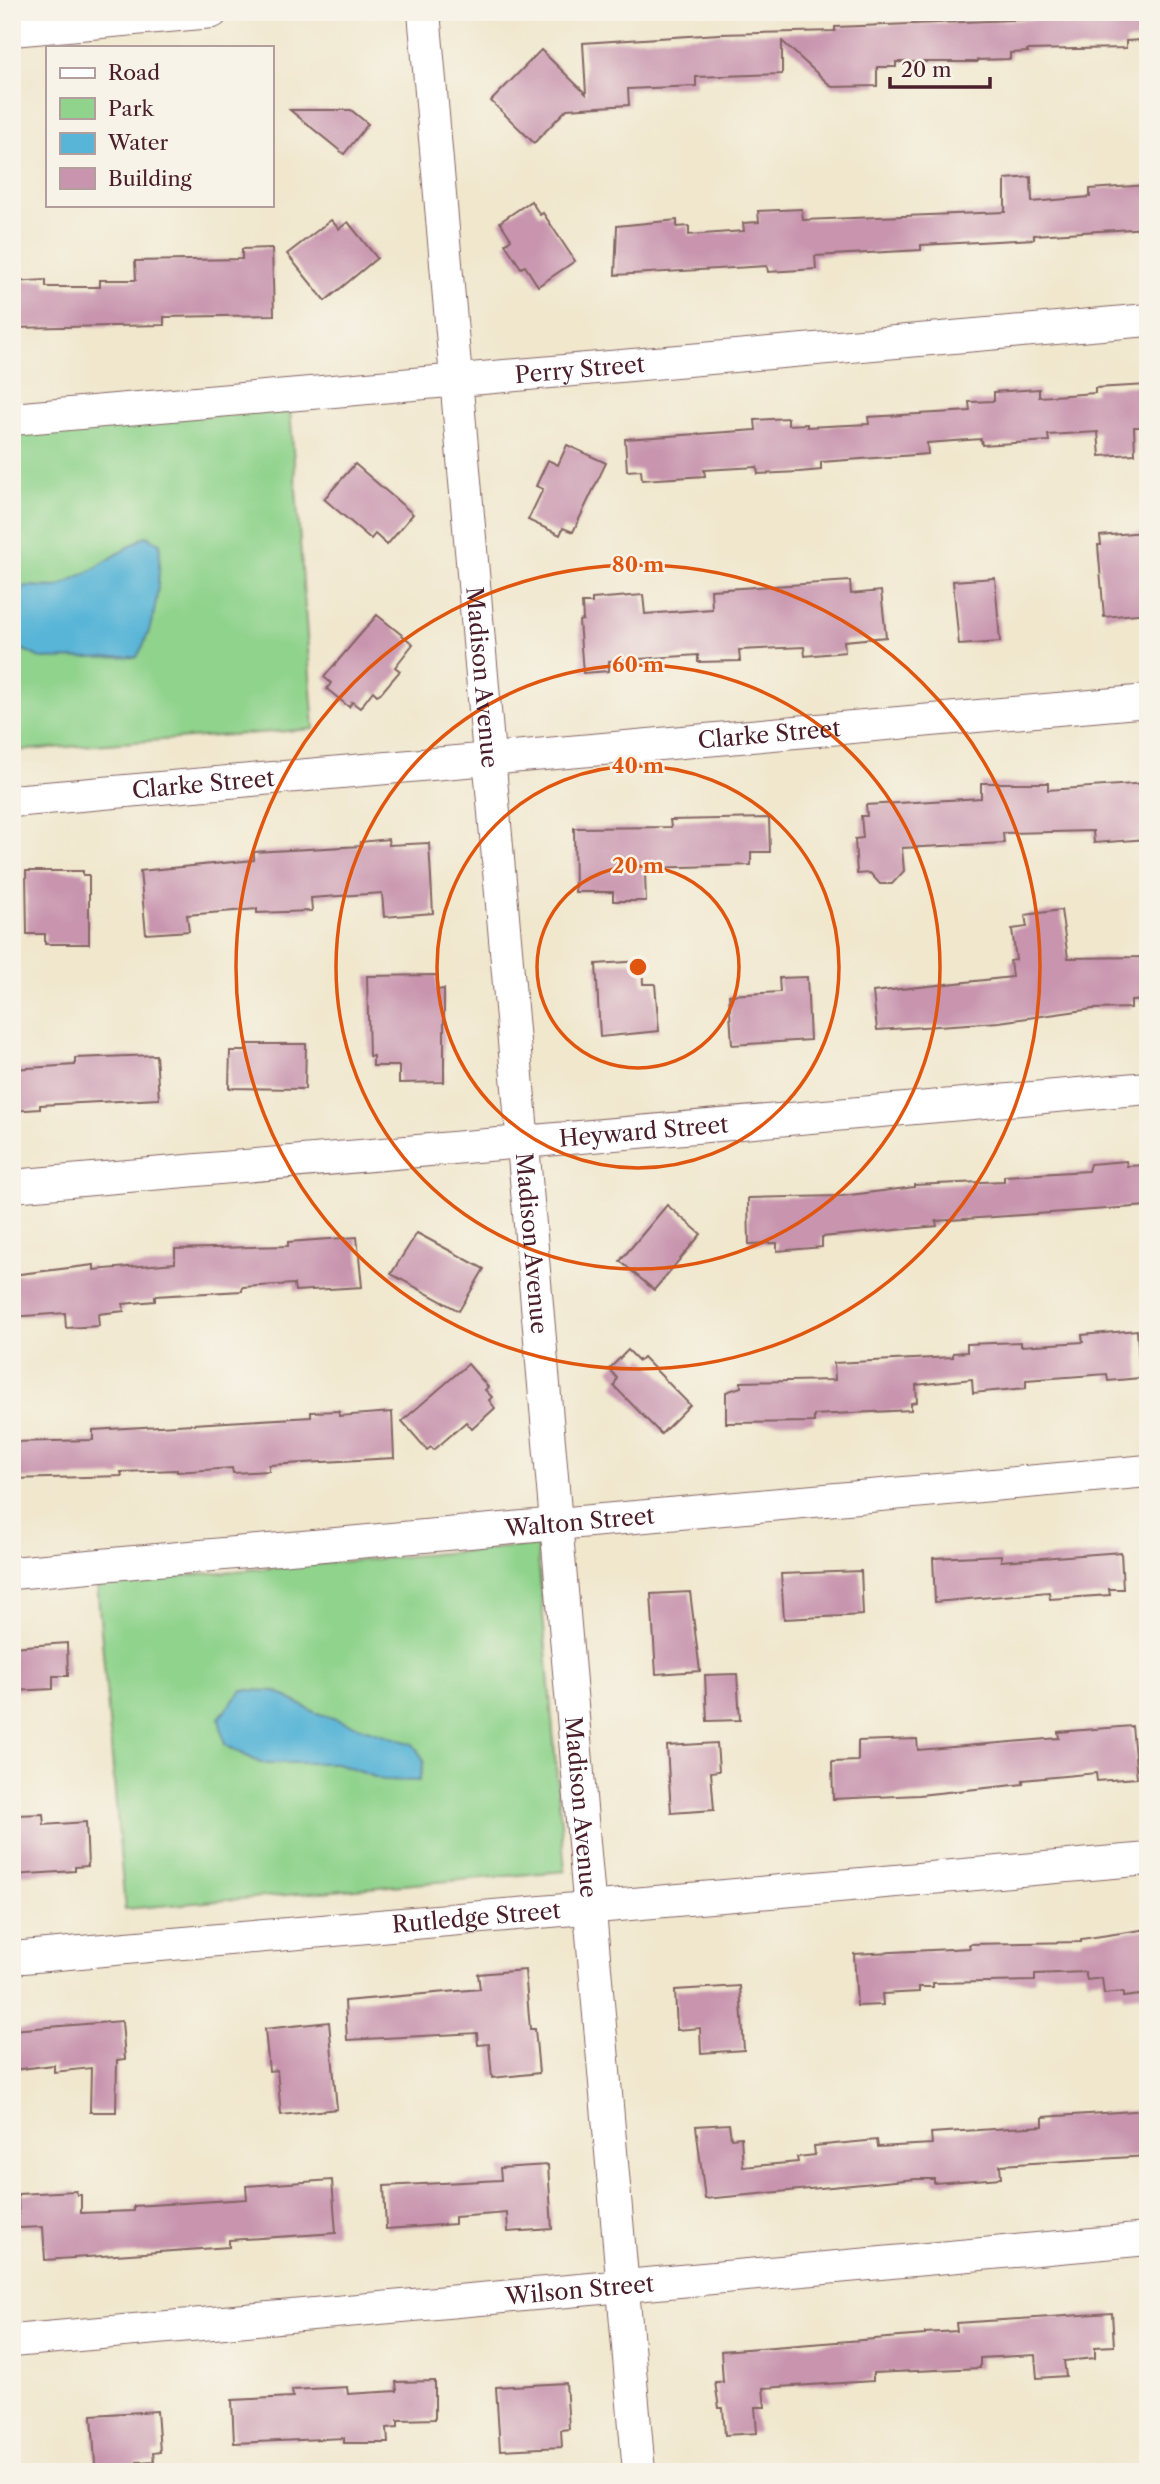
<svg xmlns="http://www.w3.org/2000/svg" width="1160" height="2484" font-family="'Libre Caslon Text',serif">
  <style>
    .green { fill: #8fd38c; stroke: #6c795c; stroke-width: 2 }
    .water { fill: #58b5d7; stroke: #516a81; stroke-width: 2 }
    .building { fill: #c894ae }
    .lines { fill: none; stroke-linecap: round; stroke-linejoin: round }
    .minor-casing { stroke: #846564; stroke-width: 34 }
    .minor { stroke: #fff; stroke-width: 32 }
    .ring { fill: none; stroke: #e0560e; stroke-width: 3.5 }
    .labels { text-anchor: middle; stroke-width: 5; stroke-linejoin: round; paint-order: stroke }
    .street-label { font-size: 23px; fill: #4a1f2b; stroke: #f7f3e8 }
    .centre { fill: #e0560e; stroke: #f7f3e8; stroke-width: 3.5 }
    .ring-label { font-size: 21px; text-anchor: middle; font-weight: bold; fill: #e0560e; stroke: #f7f3e8; stroke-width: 5; stroke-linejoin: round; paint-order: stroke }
  </style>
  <rect width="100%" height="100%" fill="#f7f3e8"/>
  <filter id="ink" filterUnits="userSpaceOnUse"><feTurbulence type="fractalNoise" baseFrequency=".0143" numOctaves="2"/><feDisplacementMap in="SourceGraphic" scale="14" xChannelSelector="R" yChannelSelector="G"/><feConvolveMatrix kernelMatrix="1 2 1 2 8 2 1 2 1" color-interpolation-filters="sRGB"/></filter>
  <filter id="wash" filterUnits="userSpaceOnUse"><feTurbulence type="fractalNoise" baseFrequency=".00686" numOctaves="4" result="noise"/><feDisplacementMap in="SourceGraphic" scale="28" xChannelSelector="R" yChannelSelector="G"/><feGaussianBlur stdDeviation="1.57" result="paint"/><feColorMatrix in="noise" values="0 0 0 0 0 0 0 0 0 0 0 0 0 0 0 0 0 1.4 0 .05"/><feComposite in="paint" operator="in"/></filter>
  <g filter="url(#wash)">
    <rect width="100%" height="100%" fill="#f0e7cd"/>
    <g class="green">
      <path d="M290,409L314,729L12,751V430Z"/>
      <path d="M537,1545L565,1871L125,1909L97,1583Z"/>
    </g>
    <g class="water">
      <path d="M146,536L160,543C159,583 158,622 137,657L42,659L12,644V601L25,586L58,587L92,570Z"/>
      <path d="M242,1690L276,1691L314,1712L413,1744L424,1760L419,1781L383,1780L336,1763H260L225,1745L219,1718Z"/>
    </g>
    <g id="blocks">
      <g class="building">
        <path d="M1066,12H1142L1143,40L1126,41V48L1027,50L1028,52L1010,53V59L977,60V62H896V67H877V86L832,87L782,41V74L696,77V86L628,89L629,105L567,109L534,143L491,101L541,50L586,94L583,43L719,34L835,31V27L1066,18Z"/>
        <path d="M290,110H351L368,124L344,154Z"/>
        <path d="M1031,177L1032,202L1090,197V189L1148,185V228L1034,235V239L921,245V250L815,256L816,269L768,272L767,266L615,275L617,226L677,220V227L689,226V235L744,231L743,223L759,222L758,211L802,209L803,220L1005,212V179Z"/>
        <path d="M531,201L540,215L543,213L575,261L538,286L525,266L521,268L505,244L511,239L500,222Z"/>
        <path d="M331,220L339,229L348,222L377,258L325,301L287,254Z"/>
        <path d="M272,248L274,315L164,317V325L12,328V282L46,280V287H100V280H136L135,261L242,259V249Z"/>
        <path d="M1148,385V427H1134L1135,454L1100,456L1098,432L1048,435L1049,441L982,445L981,439L927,443L928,454L821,462V470L799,472L758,474L757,467L704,470L705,476L642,480L641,470L627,471L625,439L756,430L755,420L788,418V425L807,424V427L869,424L868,417L970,411L969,402L994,401V392L1039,389V397L1095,393V388Z"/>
        <path d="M567,445L606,463L573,532L563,528L560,535L528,520L543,489L536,486L548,460L558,465Z"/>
        <path d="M355,464L413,514L387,545L375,534L371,539L324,499Z"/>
        <path d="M1143,532L1148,563V613L1104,617L1098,545H1101L1100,536Z"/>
        <path d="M995,578L1000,642L959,645L953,581Z"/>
        <path d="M850,581L851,594L881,591L886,637L844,641L845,652L805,656L804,647L739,650L740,661L698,662V655L609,661V671L583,673L579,621L583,620L582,603H592V599L643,595L645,614L712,609L711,590Z"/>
        <path d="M377,615L413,644L395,667L400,671L382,692L377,695L373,691L360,708L352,702L349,707L327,689L331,683L324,677Z"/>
        <path d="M981,783H1048V790L1148,783V839L1094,843L1093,831L1003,833L1004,843L902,848L904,871L892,884H880L870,873L857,874L855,839L863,838L861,816H867L866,805L981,798Z"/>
        <path d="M769,818L770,852H751V865L648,868V873H645L646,901H613V892H575L574,828L671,827L670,820Z"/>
        <path d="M388,839L389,845L429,843L433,913L384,917L382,893L311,898L312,911L257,913V909L187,915L189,931L146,934L140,871L254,860V852L361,846L360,842Z"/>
        <path d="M26,871H83V875H89V944H45V934H27Z"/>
        <path d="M1061,910L1068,958L1148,957V1000L1131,1001V1008L1092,1009L999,1022L877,1030L873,992L1012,977L1010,961L1016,960L1012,929L1027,927L1025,915Z"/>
        <path d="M642,961L643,984H655L659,1031L600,1037L596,964Z"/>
        <path d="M437,975V990L444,989V1082L399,1083V1066H373V1056H369L367,976Z"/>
        <path d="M807,977L810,1040L732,1045L729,995L780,992L779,978Z"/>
        <path d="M246,1044H306L305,1089L229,1088L230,1051H246Z"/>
        <path d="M156,1055L159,1099L40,1105V1109L12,1111V1069L75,1065V1058Z"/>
        <path d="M1126,1161L1127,1166L1148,1165V1206L936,1221L937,1226L822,1237V1247L777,1251V1243L749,1244L748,1198L842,1196L914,1187V1185L1004,1181V1176L1088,1171L1090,1164Z"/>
        <path d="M667,1205L701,1234L654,1290L620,1261Z"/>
        <path d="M417,1233L484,1269L459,1311L391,1274Z"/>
        <path d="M357,1237L362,1287L295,1291L294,1284L242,1287V1291L155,1296V1301L123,1304L124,1311L98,1314L99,1326L66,1328L65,1313L12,1317V1275L94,1265V1270L175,1263V1249L288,1246V1242Z"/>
        <path d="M1137,1330L1140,1378L1108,1381L1107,1374L1026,1380V1388L973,1393L972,1379L916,1385L917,1402L911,1403V1410L814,1415V1422L726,1423V1392L741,1387V1382L835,1380L834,1363L953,1357V1353L967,1352V1344L1021,1342V1346L1083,1342L1082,1335Z"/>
        <path d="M628,1350L639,1361L643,1357L690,1405L661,1434L614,1386L617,1378L609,1369Z"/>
        <path d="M468,1364L488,1387L485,1390L492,1397L489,1400L495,1408L472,1429L466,1422L434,1450L431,1447L427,1450L402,1421Z"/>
        <path d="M339,1411V1416L392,1412L394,1458L269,1465V1471L233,1473L232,1468L177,1472V1470L121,1472L122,1476L12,1479V1442L93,1440V1430L311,1417V1412Z"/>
        <path d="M1121,1552L1123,1589H1109L1110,1595L1050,1599L1049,1592L935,1602L933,1558L1001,1555V1561Z"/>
        <path d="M861,1571L863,1615L784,1619L781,1574Z"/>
        <path d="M690,1592L700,1671L656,1674L651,1594Z"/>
        <path d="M67,1643L68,1676H53V1689L12,1691V1647Z"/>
        <path d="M737,1674L740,1720L707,1721L705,1675Z"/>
        <path d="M1132,1726L1137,1778L1097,1781L1096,1773L1023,1780V1784L919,1795L833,1799L832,1762L858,1761V1741L917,1739L918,1750L1059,1738L1058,1732Z"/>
        <path d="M717,1743L719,1771L711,1772L714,1810L671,1813L667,1746Z"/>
        <path d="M43,1814L44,1825L86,1822L88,1866L75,1867V1871L12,1875V1832H17L16,1815Z"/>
        <path d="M1148,1929V1994L1123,1997V1992L1104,1994L1102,1978L1087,1980L1085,1972L1035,1974V1981L933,1983V1987H919V1992L882,1994L883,2005L857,2006L854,1954L970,1948L969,1944L1081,1942V1939Z"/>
        <path d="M525,1970L530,2029H535L539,2073L492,2078L489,2044L478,2045L477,2033L347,2040L345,2001L480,1989L478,1974Z"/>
        <path d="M740,1986L744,2050L701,2053L700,2028L677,2030L675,1990Z"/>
        <path d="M122,2021L125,2059L117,2060L116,2112H90L91,2068L54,2072V2065L12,2070V2030Z"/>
        <path d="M329,2022L337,2109L281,2115L277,2070L269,2071L265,2029Z"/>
        <path d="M1148,2110V2156L1000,2165L1001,2178L934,2183V2179H916L705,2199L696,2126L729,2124L731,2138L741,2137L743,2167L798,2162L797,2157L815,2155L814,2146L877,2140L878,2147L932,2144L931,2133L1043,2126V2117Z"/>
        <path d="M548,2165L552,2229L508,2232L507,2213L455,2217V2224L386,2229L384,2186L501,2180L500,2168Z"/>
        <path d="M332,2180L336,2233L229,2240V2247L45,2260L43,2227L19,2228L18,2194L76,2191L77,2195H81V2213L134,2211V2206L247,2199L246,2186Z"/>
        <path d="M1112,2313L1114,2346L1095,2347V2358L1064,2361L1066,2376L1037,2378L1035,2355L980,2358V2368L873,2373V2381L763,2388L765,2407H755L757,2433L725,2435L723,2408H719L715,2382H723L721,2351L925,2335V2333L957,2331L956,2323Z"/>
        <path d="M435,2381V2419L398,2420V2427L387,2428L388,2443H344V2438L234,2443L232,2400L293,2397L292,2390L347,2387L348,2394L397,2391L396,2382Z"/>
        <path d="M566,2383L569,2429L561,2430L562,2447L500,2450L496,2387Z"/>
        <path d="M157,2411L160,2452L153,2453L154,2461L137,2462V2466L99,2468L95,2464L92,2415Z"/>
      </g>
    </g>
  </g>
  <g filter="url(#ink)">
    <use href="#blocks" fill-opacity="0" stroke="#846564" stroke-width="2"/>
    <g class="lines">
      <g class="minor-casing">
        <g id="minor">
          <path id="s1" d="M424,12L639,2472"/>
          <path d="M12,30L212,12"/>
          <path id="s2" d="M12,419L1148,320"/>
          <path id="s3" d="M12,801L1148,701"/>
          <path id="s4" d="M12,1186L1148,1088"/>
          <path id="s5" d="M12,1573L1148,1471"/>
          <path id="s6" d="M12,1958L1148,1859"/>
          <path id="s7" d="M12,2341L1148,2239"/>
        </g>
      </g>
      <use href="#minor" class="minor"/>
    </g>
  </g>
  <g class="ring">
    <circle cx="638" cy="967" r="101"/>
    <circle cx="638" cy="967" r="201"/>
    <circle cx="638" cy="967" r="302"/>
    <circle cx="638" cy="967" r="402"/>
  </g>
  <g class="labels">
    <g class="street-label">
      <text dy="8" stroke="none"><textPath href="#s2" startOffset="570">Perry Street</textPath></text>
      <text dy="8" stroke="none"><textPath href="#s1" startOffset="668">Madison Avenue</textPath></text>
      <text dy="8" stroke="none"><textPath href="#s3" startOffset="760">Clarke Street</textPath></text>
      <text dy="8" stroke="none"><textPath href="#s3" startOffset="192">Clarke Street</textPath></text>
      <text dy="8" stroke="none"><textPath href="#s4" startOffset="634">Heyward Street</textPath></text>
      <text dy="8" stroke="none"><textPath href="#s1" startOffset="1236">Madison Avenue</textPath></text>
      <text dy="8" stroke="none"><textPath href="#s5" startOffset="570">Walton Street</textPath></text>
      <text dy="8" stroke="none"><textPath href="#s1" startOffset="1802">Madison Avenue</textPath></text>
      <text dy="8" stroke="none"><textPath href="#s6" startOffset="466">Rutledge Street</textPath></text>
      <text dy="8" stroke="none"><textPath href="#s7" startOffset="570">Wilson Street</textPath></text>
    </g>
  </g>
  <circle cx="638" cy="967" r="10" class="centre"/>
  <g class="ring-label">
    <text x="638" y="572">80 m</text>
    <text x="638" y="672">60 m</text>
    <text x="638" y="773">40 m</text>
    <text x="638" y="873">20 m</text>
  </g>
  <rect width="1160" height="2484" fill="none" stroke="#f7f3e8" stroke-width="42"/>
  <rect x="46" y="46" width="228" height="161" fill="#f7f3e8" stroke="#b29e9c" stroke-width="2"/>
  <rect x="60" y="68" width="35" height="10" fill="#ffffff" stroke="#b29e9c" stroke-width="2"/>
  <text x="108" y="80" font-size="21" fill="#4a1f2b">Road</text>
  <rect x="60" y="98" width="35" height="21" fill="#8fd38c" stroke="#b29e9c" stroke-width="2"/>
  <text x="108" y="116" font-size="21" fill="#4a1f2b">Park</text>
  <rect x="60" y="133" width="35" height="21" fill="#58b5d7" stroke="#b29e9c" stroke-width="2"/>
  <text x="108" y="150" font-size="21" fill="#4a1f2b">Water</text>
  <rect x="60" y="168" width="35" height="21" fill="#c894ae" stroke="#b29e9c" stroke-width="2"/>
  <text x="108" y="186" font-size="21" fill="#4a1f2b">Building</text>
  <path d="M890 77v10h100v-10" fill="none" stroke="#4a1f2b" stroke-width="3.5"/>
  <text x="901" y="77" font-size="21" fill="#4a1f2b" stroke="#f7f3e8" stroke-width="5" paint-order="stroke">20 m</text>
</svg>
